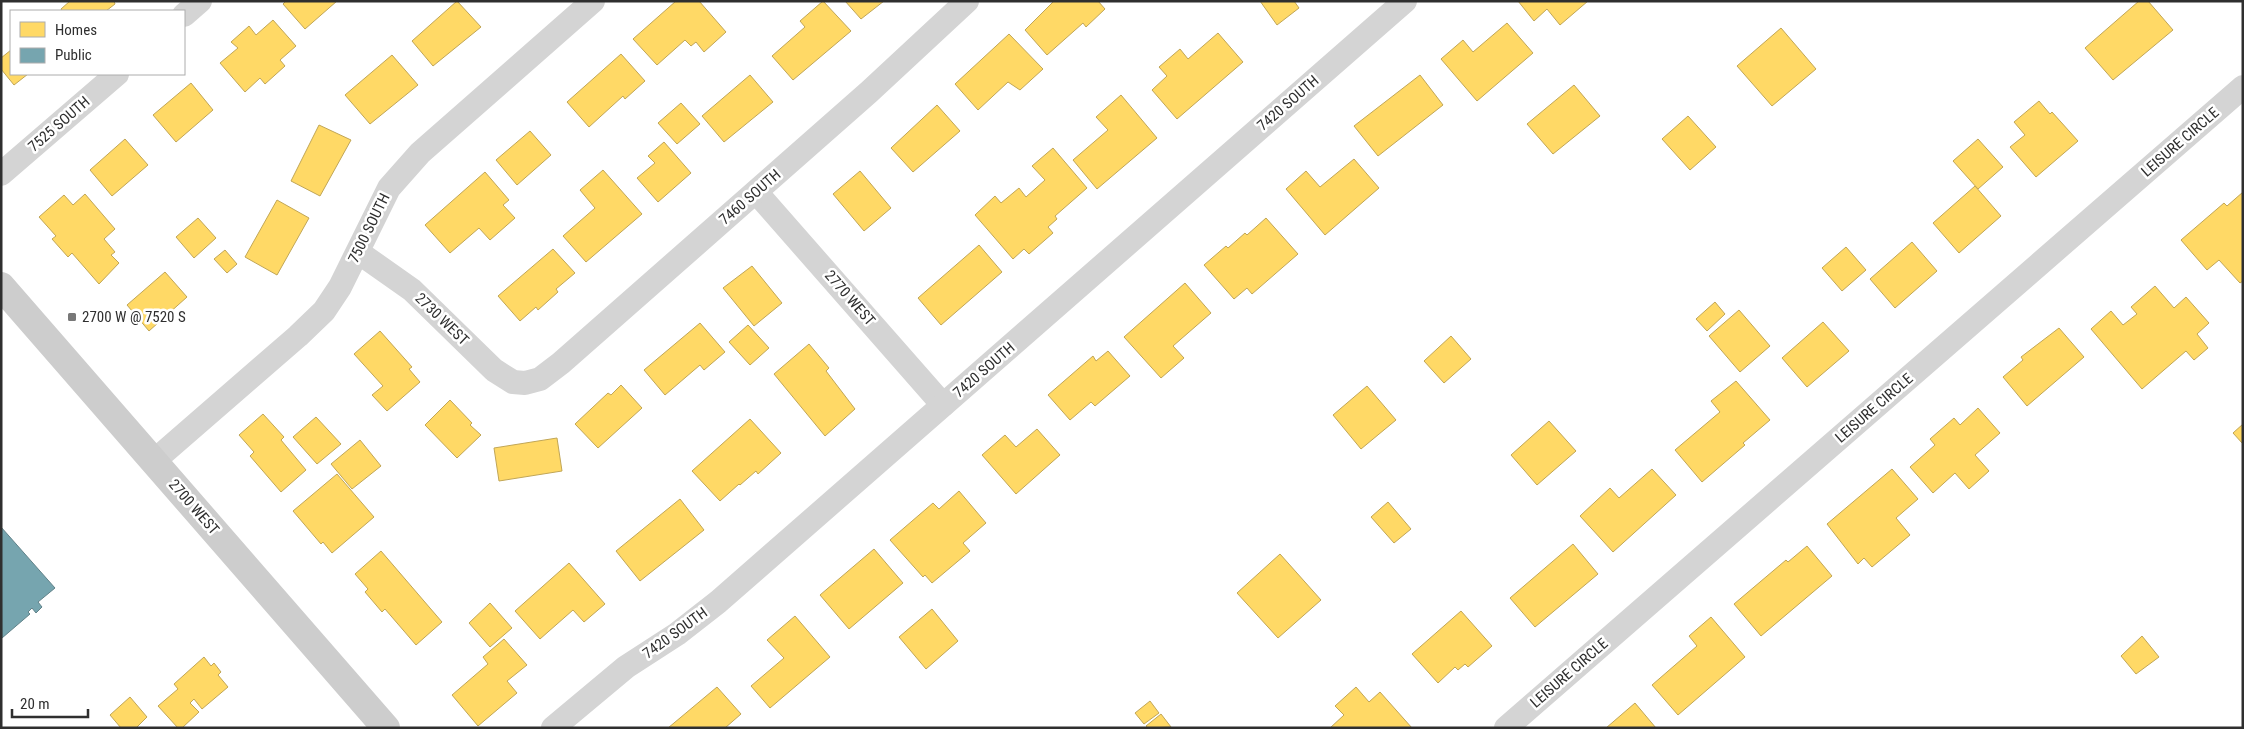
<svg xmlns="http://www.w3.org/2000/svg" width="2244" height="729" font-family="'Roboto Condensed',sans-serif">
  <style>
    .homes { fill: #ffd966; stroke: #c1a656 }
    .public { fill: #76a5af; stroke: #618289 }
    .lines { fill: none; stroke-linecap: round; stroke-linejoin: round }
    .street { stroke: #d4d4d4; stroke-width: 24 }
    .secondary { stroke: #cdcdcd; stroke-width: 28 }
    .poi-dot { fill: #787878; stroke: #fff; stroke-width: 2 }
    .labels { text-anchor: middle; stroke-width: 5; stroke-linejoin: round; paint-order: stroke }
    .street-label { font-size: 15px; fill: #2f2f2f; stroke: #fff }
    .poi-label { font-size: 15px; fill: #2f2f2f; stroke: #fff; text-anchor: start }
  </style>
  <rect width="100%" height="100%" fill="#fff"/>
  <g class="homes">
    <path d="M70,1H114L115,4L106,11H62L61,9Z"/>
    <path d="M286,1H337L305,29L283,4Z"/>
    <path d="M457,1L481,27L433,66L412,41Z"/>
    <path d="M676,1H699L726,32L704,52L696,42L691,46L685,40L657,65L633,39Z"/>
    <path d="M823,1L851,31L793,80L772,56L805,27L800,21Z"/>
    <path d="M845,1H884L861,19Z"/>
    <path d="M1054,1H1098L1105,9L1086,27L1083,23L1047,55L1025,30Z"/>
    <path d="M1260,1H1294L1299,8L1277,25Z"/>
    <path d="M1518,1H1588L1560,25L1547,9L1534,21Z"/>
    <path d="M2139,1H2148L2173,30L2113,80L2085,48Z"/>
    <path d="M273,20L296,46L280,60L285,66L265,84L260,78L245,92L220,63L238,48L231,42L249,26L256,35Z"/>
    <path d="M1507,23L1533,53L1477,101L1441,59L1463,40L1473,52Z"/>
    <path d="M1781,28L1816,69L1772,106L1737,66Z"/>
    <path d="M1218,33L1243,62L1177,119L1152,90L1167,76L1159,67L1180,49L1188,59Z"/>
    <path d="M1009,34L1043,69L1020,90L1008,82L978,110L955,84Z"/>
    <path d="M11,50V74H28L14,85L1,69V58Z"/>
    <path d="M621,54L645,81L625,99L623,96L589,127L567,102Z"/>
    <path d="M392,55L418,85L370,124L345,95Z"/>
    <path d="M750,75L773,102L724,142L702,116Z"/>
    <path d="M1420,75L1443,105L1378,156L1354,126Z"/>
    <path d="M191,83L213,110L176,142L153,115Z"/>
    <path d="M1574,85L1600,116L1553,154L1527,124Z"/>
    <path d="M1121,95L1157,138L1097,189L1073,160L1108,130L1096,117Z"/>
    <path d="M2039,101L2050,114L2052,112L2078,141L2036,177L2010,147L2025,135L2014,122Z"/>
    <path d="M681,103L700,124L677,144L658,123Z"/>
    <path d="M937,105L960,131L913,172L891,148Z"/>
    <path d="M1688,116L1716,147L1690,170L1662,139Z"/>
    <path d="M319,125L351,140L320,196L291,181Z"/>
    <path d="M530,131L551,155L517,185L496,160Z"/>
    <path d="M125,139L148,165L112,196L90,170Z"/>
    <path d="M1978,139L2003,167L1978,189L1953,161Z"/>
    <path d="M664,142L691,173L658,202L637,178L655,163L648,156Z"/>
    <path d="M1053,148L1087,188L1055,216L1057,219L1048,227L1053,233L1029,254L1024,249L1013,259L975,215L995,196L1001,203L1019,188L1026,197L1045,180L1032,166Z"/>
    <path d="M1354,159L1379,188L1325,235L1286,189L1306,171L1320,187Z"/>
    <path d="M603,170L642,214L586,262L563,236L595,208L580,190Z"/>
    <path d="M860,171L891,208L864,231L833,194Z"/>
    <path d="M485,172L509,200L503,205L515,218L490,240L479,228L450,253L425,225Z"/>
    <path d="M1975,186L2001,216L1959,253L1933,223Z"/>
    <path d="M2243,192V281L2240,283L2219,260L2207,270L2181,240L2224,203L2227,206Z"/>
    <path d="M85,194L115,229L104,239L115,252L111,255L119,263L99,284L72,253L68,257L52,239L56,236L39,217L64,195L73,205Z"/>
    <path d="M277,200L309,218L277,275L245,257Z"/>
    <path d="M198,218L216,238L194,258L176,237Z"/>
    <path d="M1266,218L1298,254L1252,294L1247,288L1234,299L1204,265L1226,246L1228,248L1245,233L1247,235Z"/>
    <path d="M1912,242L1937,271L1895,308L1870,279Z"/>
    <path d="M979,245L1002,272L941,325L918,298Z"/>
    <path d="M1846,247L1866,270L1842,291L1822,268Z"/>
    <path d="M553,249L575,273L556,289L558,292L538,310L536,307L520,321L498,296Z"/>
    <path d="M225,250L237,264L227,273L214,259Z"/>
    <path d="M752,266L782,303L754,326L723,288Z"/>
    <path d="M165,272L187,297L149,331L127,305Z"/>
    <path d="M1185,283L1211,313L1173,346L1184,358L1161,378L1124,337Z"/>
    <path d="M2155,286L2174,308L2186,297L2209,323L2197,334L2208,348L2194,360L2186,351L2142,389L2091,329L2111,311L2123,325L2137,314L2131,307Z"/>
    <path d="M1715,302L1725,314L1707,331L1696,319Z"/>
    <path d="M1739,310L1770,346L1740,372L1709,336Z"/>
    <path d="M1823,322L1849,351L1807,387L1782,358Z"/>
    <path d="M700,323L725,352L704,370L700,365L665,395L644,370Z"/>
    <path d="M748,325L769,348L750,365L729,342Z"/>
    <path d="M2059,328L2084,357L2027,406L2003,377L2023,360L2021,357Z"/>
    <path d="M380,331L412,367L409,369L420,382L387,411L372,395L383,386L354,354Z"/>
    <path d="M1451,336L1471,359L1444,383L1424,361Z"/>
    <path d="M809,344L829,368L826,371L855,409L825,436L774,374Z"/>
    <path d="M1108,351L1130,376L1095,406L1091,402L1070,420L1048,395L1093,356L1096,361Z"/>
    <path d="M1736,381L1770,420L1743,443L1745,445L1702,482L1675,450L1720,412L1711,401Z"/>
    <path d="M621,385L642,408L598,448L575,424L608,393L611,395Z"/>
    <path d="M1367,386L1396,420L1361,449L1333,415Z"/>
    <path d="M450,400L472,423L470,425L481,435L457,458L425,425Z"/>
    <path d="M1978,408L2000,433L1975,455L1989,471L1969,489L1955,473L1933,493L1910,467L1935,445L1930,439L1954,418L1960,425Z"/>
    <path d="M263,414L284,437L281,440L306,470L281,492L250,456L254,452L239,435Z"/>
    <path d="M316,417L341,444L317,464L293,437Z"/>
    <path d="M750,419L781,453L758,474L756,471L740,485L739,484L720,501L692,471Z"/>
    <path d="M1549,421L1576,451L1537,485L1511,455Z"/>
    <path d="M2243,424V444L2233,433Z"/>
    <path d="M1037,429L1060,455L1016,494L982,455L1005,435L1016,447Z"/>
    <path d="M557,438L562,471L499,481L494,448Z"/>
    <path d="M360,440L381,466L352,489L331,464Z"/>
    <path d="M1652,469L1676,495L1613,552L1580,516L1610,488L1619,498Z"/>
    <path d="M1892,469L1918,499L1896,518L1910,535L1872,567L1864,558L1858,564L1827,524Z"/>
    <path d="M337,474L374,517L332,553L323,542L321,544L293,511Z"/>
    <path d="M959,491L986,523L963,543L970,551L932,583L925,575L923,577L890,540L933,503L939,509Z"/>
    <path d="M680,499L704,530L640,581L616,551Z"/>
    <path d="M1388,502L1411,529L1394,543L1371,517Z"/>
    <path d="M1573,544L1598,574L1535,627L1510,598Z"/>
    <path d="M1807,546L1832,576L1761,636L1734,604L1786,560L1788,562Z"/>
    <path d="M874,549L903,583L849,629L820,595Z"/>
    <path d="M381,551L442,622L416,645L385,609L382,612L365,592L368,589L355,574Z"/>
    <path d="M1280,554L1321,600L1278,638L1237,593Z"/>
    <path d="M569,563L605,604L584,622L573,610L540,639L515,611Z"/>
    <path d="M490,603L512,628L490,647L469,623Z"/>
    <path d="M932,609L958,641L926,669L899,637Z"/>
    <path d="M1461,611L1492,646L1468,667L1465,664L1458,670L1455,667L1438,683L1412,654Z"/>
    <path d="M795,616L830,657L770,708L751,686L784,658L767,640Z"/>
    <path d="M1711,617L1745,657L1678,715L1652,685L1697,646L1689,636Z"/>
    <path d="M2142,636L2159,657L2136,674L2121,656Z"/>
    <path d="M504,639L527,665L507,681L517,693L478,726L452,695L488,664L483,657Z"/>
    <path d="M204,657L211,666L214,663L221,672L218,675L228,687L202,709L194,699L190,703L199,712L182,728H178L158,706L178,689L174,684Z"/>
    <path d="M717,687L741,714L725,728H668Z"/>
    <path d="M1356,687L1369,702L1380,692L1412,728H1330L1344,715L1335,706Z"/>
    <path d="M130,697L147,717L136,728H121L110,715Z"/>
    <path d="M1150,701L1159,713L1144,724L1135,713Z"/>
    <path d="M1635,703L1656,728H1606Z"/>
    <path d="M1161,714L1171,727L1148,728L1146,726Z"/>
  </g>
  <path class="public" d="M1,527L55,588L38,602L42,607L36,613L32,608L28,612L30,614L2,638Z"/>
  <g class="lines">
    <g class="street">
      <path d="M184,15L200,1"/>
      <path d="M1,174L117,74"/>
      <path d="M756,192L943,405"/>
      <path d="M358,252L412,290L494,370L513,382L525,383L540,379L561,363L869,92L967,1"/>
      <path d="M154,461L298,336L324,311L340,287L389,188L420,153L593,1"/>
      <path d="M553,728L626,667L677,634L718,602L1405,1"/>
      <path d="M1506,728L2243,87"/>
    </g>
    <path class="secondary" d="M1,286L386,728"/>
  </g>
  <rect class="poi-dot" x="67" y="312" width="10" height="10" rx="2.5"/>
  <g class="labels">
    <g class="street-label">
      <text transform="translate(1288 103) rotate(-41)" y="5">7420 SOUTH</text>
      <text transform="translate(59 124) rotate(-41)" y="5">7525 SOUTH</text>
      <text transform="translate(2180 142) rotate(-41)" y="5">LEISURE CIRCLE</text>
      <text transform="translate(750 197) rotate(-41)" y="5">7460 SOUTH</text>
      <text transform="translate(369 228) rotate(-64)" y="5">7500 SOUTH</text>
      <text transform="translate(850 298) rotate(49)" y="5">2770 WEST</text>
      <text transform="translate(442 319) rotate(44)" y="5">2730 WEST</text>
      <text transform="translate(984 370) rotate(-41)" y="5">7420 SOUTH</text>
      <text transform="translate(1874 408) rotate(-41)" y="5">LEISURE CIRCLE</text>
      <text transform="translate(194 507) rotate(49)" y="5">2700 WEST</text>
      <text transform="translate(675 633) rotate(-36)" y="5">7420 SOUTH</text>
      <text transform="translate(1569 673) rotate(-41)" y="5">LEISURE CIRCLE</text>
    </g>
    <g class="poi-label">
      <text x="82" y="322">2700 W @ 7520 S</text>
    </g>
  </g>
  <rect width="2244" height="729" fill="none" stroke="#2f2f2f" stroke-width="5"/>
  <rect x="10" y="10" width="175" height="65" fill="#ffffff" stroke="#acacac"/>
  <rect x="20" y="22" width="25" height="15" fill="#ffd966" stroke="#acacac"/>
  <text x="55" y="35" font-size="15" fill="#2f2f2f">Homes</text>
  <rect x="20" y="48" width="25" height="15" fill="#76a5af" stroke="#acacac"/>
  <text x="55" y="60" font-size="15" fill="#2f2f2f">Public</text>
  <path d="M12 709v8h76v-8" fill="none" stroke="#2f2f2f" stroke-width="2.5"/>
  <text x="20" y="709" font-size="15" fill="#2f2f2f" stroke="#ffffff" stroke-width="4" paint-order="stroke">20 m</text>
</svg>
